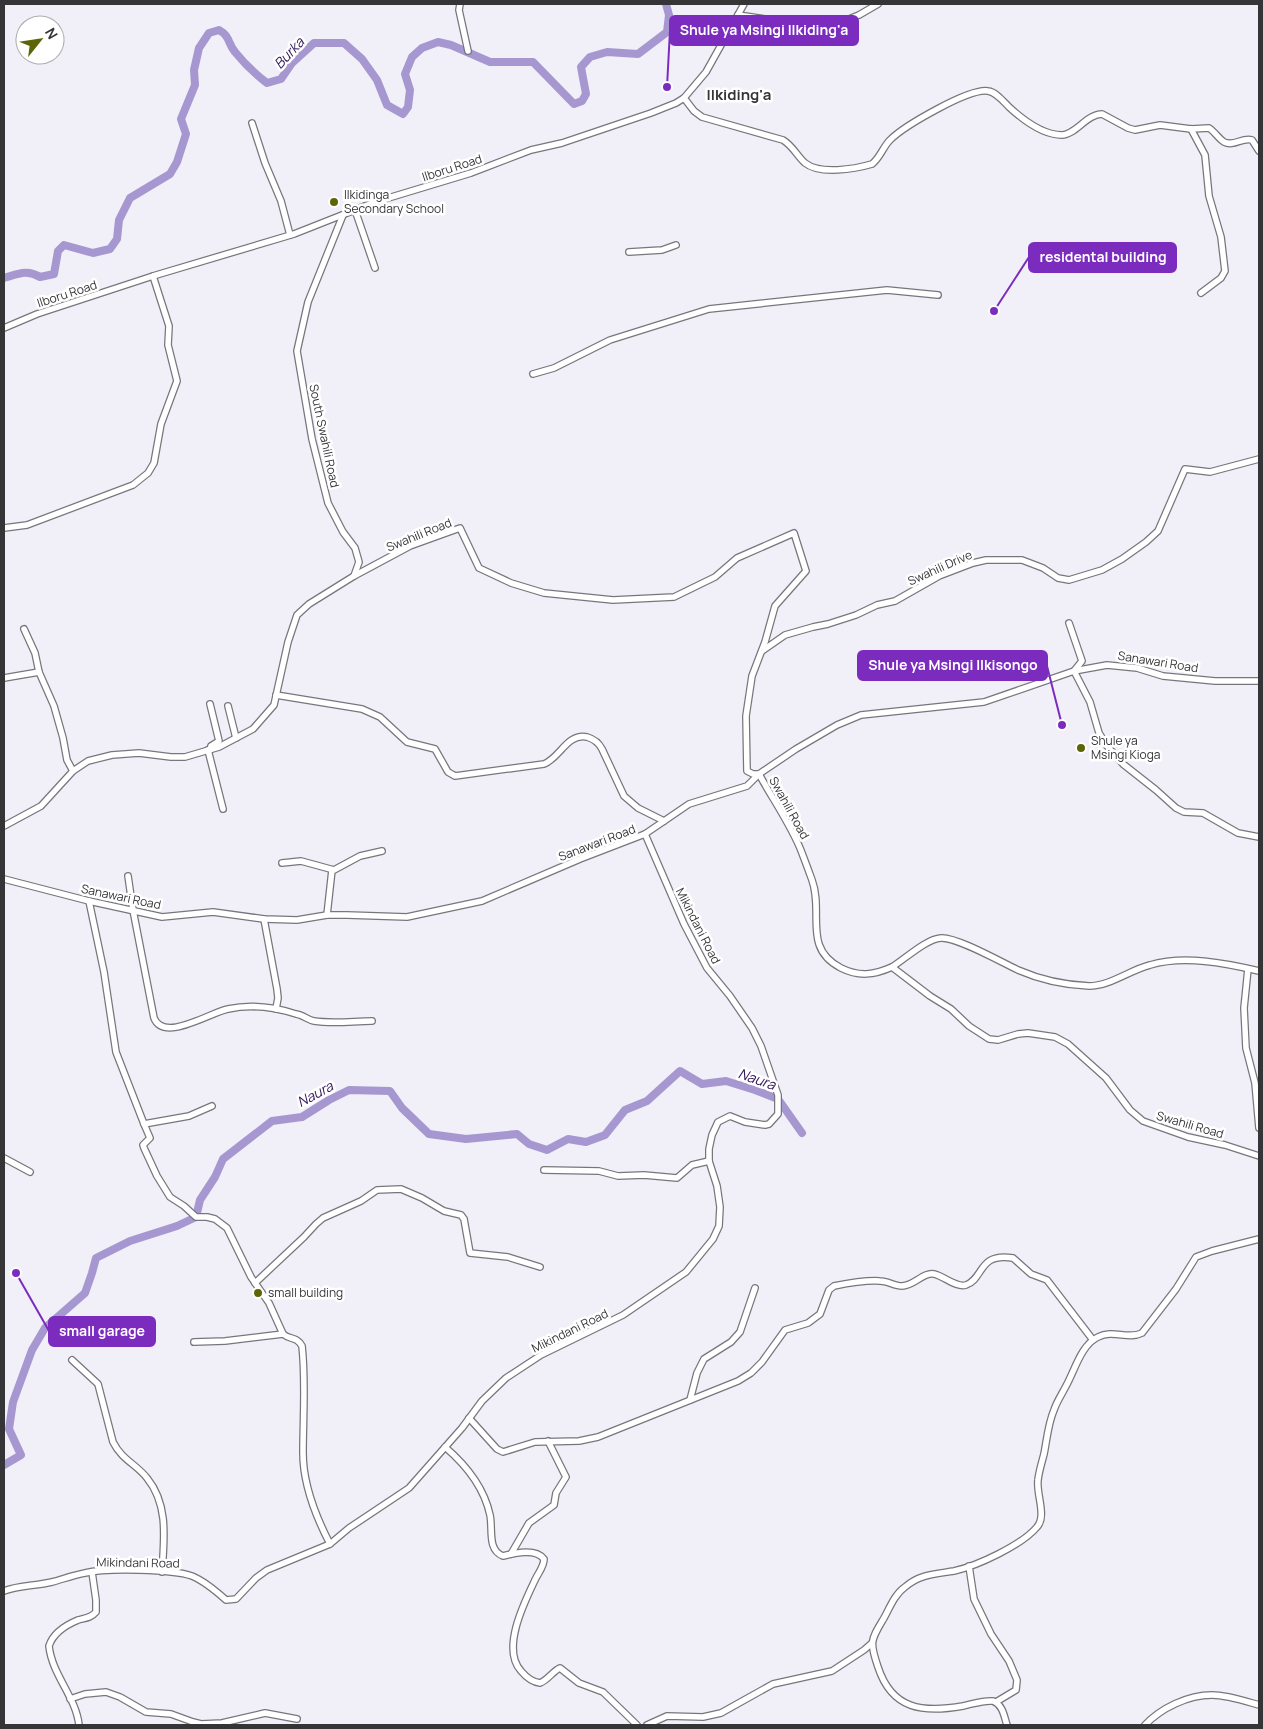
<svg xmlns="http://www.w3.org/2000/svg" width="1263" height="1729" font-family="Manrope,sans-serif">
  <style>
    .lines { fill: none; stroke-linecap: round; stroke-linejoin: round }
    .river { stroke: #a697d1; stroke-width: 8 }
    .minor-casing { stroke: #78767d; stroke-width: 8 }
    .minor { stroke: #fff; stroke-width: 5.5 }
    .poi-dot { fill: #5d6606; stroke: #fff; stroke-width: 2 }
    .labels { text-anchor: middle; stroke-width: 5; stroke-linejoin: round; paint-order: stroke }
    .street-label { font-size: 12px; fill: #353538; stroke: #fff }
    .poi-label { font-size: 12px; fill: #353538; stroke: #fff; text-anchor: start }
    .water-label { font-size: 14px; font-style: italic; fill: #30155a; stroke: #fff }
    .quarter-label { font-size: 15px; font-weight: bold; fill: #353538; stroke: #fff }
    .leader { fill: none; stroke: #7b2cbf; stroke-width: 2 }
    .callout-dot { fill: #7b2cbf; stroke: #fff; stroke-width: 2 }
    .callout { fill: #7b2cbf; stroke: #7b2cbf; stroke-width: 2 }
    .callout-label { font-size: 14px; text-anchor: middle; font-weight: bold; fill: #fff }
  </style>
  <rect width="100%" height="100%" fill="#f1eff7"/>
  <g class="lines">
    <g class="river">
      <path d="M4,278C18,274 27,269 40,277L54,274L58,251L64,245L93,253L110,249L117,239L119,220L130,198L170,174L177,162L186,134L181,119L195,85L194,70L199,48L209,33L219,30C230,36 228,44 235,52C244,63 255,74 267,83L281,79L292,63L314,43H344L362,59L377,80L387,105L403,114L408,107L410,90L405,74L412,57L422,48L438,42L451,45L490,62H533L574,104L582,101L586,94L581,67L590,57L607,52L638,54L667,32L669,15L666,4"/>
      <path d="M4,1465L21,1455L9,1429L13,1402L32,1350L45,1328L85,1293L92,1273L96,1258L130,1241L177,1226L196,1217L200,1200L215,1177L223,1159L272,1121L302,1117L329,1100L349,1090L390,1091L402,1108L429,1134L466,1139L517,1134L529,1144L547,1150L568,1139L586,1142L605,1135L625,1110L647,1101L680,1071L702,1084L726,1081L755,1090L778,1099L802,1133"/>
    </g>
    <g class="minor-casing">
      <g id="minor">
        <path d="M460,4L459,10L468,51"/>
        <path d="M738,15L792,23L849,19L859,15L878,4"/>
        <path d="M684,98L694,111L702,117L783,140C793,146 797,156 805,163C820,175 855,169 872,164C880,158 883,147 890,140C904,126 969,88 988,91C996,92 1003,101 1009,107C1022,119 1043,135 1062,135C1075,135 1087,114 1102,114L1128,128L1135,130L1160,125L1191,129L1209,128C1215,132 1218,138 1224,142C1234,147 1242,137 1252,140L1259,151"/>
        <path d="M252,123L265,163L281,201L290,235"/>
        <path d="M1191,129L1205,155L1209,196L1221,237L1225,271L1221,278L1201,293"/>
        <path d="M355,210L375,268"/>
        <path d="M629,252L662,250L676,245"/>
        <path d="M4,328L37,314L153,276L294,234L375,202L471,173L531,150L562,143L651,113L676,103L684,98L706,72L744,4"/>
        <path d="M533,374L554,368L610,340L709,309L887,290L938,295"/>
        <path d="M4,528L27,525L133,485L148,473L154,463L161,424L177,381L168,345L169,326L153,276"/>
        <path d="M354,576L410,546L460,528L479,568L511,583L544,593L613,600L674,597L715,577L737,558L794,533L806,571L775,606L765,642L752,676L746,716L747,771L753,774H759C772,798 789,822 800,848C804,858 808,869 812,880C824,913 802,948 841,968C859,977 874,975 892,967L930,996L951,1009L969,1026L989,1039L998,1040L1018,1034L1028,1033L1055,1037L1068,1044L1106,1078L1130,1110L1143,1121L1188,1137L1225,1145L1259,1156"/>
        <path d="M1069,623L1082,661L1074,671L1090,702L1099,733L1107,746L1123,764L1156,790L1176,808L1184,812L1203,813L1238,833L1259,837"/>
        <path d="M24,629L35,653L39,672L54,706L63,738L67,760L73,771"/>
        <path d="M762,651L785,635L813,627L828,624L856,615L877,605L895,601L939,576L973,563L986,560H1022L1043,568L1058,578L1069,580L1102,570L1122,559L1146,542L1158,531L1185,469L1210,472L1259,459"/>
        <path d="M4,678L39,672"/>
        <path d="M276,695L362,709L380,717L407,742L435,749L448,772L455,776L544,764C560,758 567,733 587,737C594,739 599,743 602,749L624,796L638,808L664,821"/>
        <path d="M228,706L236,738"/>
        <path d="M208,750L223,809"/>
        <path d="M210,750L211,746L219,741L210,704"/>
        <path d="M4,826L41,806L73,771L88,761L112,755L139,753L171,757H185L219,747L253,729L274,705L288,642L297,615L309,604L354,576L359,562L355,548L343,532L328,503L312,439L297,351L308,302L343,215"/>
        <path d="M282,863L301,861L334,870L360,856L382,851"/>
        <path d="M128,876L133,910L154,1018C164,1043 211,1012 228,1009C251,1004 274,1007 296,1014C303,1015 308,1020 314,1021C333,1024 354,1021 372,1021"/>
        <path d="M4,879L89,901L162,917L213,912L264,919L297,920L327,915H347L407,917L482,901L580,859L645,834L689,804L747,786L759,774L796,749L837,725L861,715L984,702L1074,671L1107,665L1137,668L1163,676L1215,681H1259"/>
        <path d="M89,901L104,972L116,1052L144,1124"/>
        <path d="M327,915L332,870"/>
        <path d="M264,919L277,989L278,998L276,1009"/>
        <path d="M892,967C905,959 926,939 941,938C957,937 1001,962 1018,970C1041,980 1064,985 1089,986C1110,986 1130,970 1150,965C1184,955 1225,963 1259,971"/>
        <path d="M1248,969L1244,1008L1246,1048L1255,1083L1259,1128"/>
        <path d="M212,1106L189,1116L144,1124L150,1138L143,1145L144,1148L157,1176L170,1197L184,1206L196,1217H207L215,1219L227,1228L251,1277L269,1303L283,1334C290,1340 296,1336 302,1346C306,1381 303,1418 303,1453C303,1485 316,1517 330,1544"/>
        <path d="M4,1158L30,1172"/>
        <path d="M544,1170L599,1171L618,1176L644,1175L677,1178L692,1165L709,1161"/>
        <path d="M255,1283L304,1237L316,1224L323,1218L361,1201L377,1190L401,1189L422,1198L444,1211L461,1215L464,1219L470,1253L508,1257L540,1267"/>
        <path d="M194,1342L225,1341L283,1334"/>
        <path d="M72,1360L98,1384L113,1442C122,1460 136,1464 147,1478C169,1505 164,1540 162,1572"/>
        <path d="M690,1400L697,1373L704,1359L731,1342L740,1332L755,1288"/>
        <path d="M469,1418L497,1449L503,1452L535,1442L579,1441L598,1437L738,1381L751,1373L762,1362L785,1330L808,1323L820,1314L829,1290L834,1286C849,1283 865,1280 880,1281C888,1281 894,1286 902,1286C914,1286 923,1272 934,1274C944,1276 956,1288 966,1285C984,1279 978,1252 1013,1258L1031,1274L1047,1280L1093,1340"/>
        <path d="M445,1447C466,1465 484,1487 490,1515C493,1529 487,1550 503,1556C515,1553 536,1548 544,1559C544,1567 538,1573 535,1580C524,1603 501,1649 521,1671C526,1677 532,1682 540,1683C548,1680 553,1671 560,1668L579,1683L603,1692L637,1725"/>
        <path d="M511,1554L529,1523L554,1505L556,1493L566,1477L548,1441"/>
        <path d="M969,1566L974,1599L991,1634L1009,1661L1017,1680L1016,1690L996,1702"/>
        <path d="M4,1591C19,1585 36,1586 52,1582C63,1579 74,1575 85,1573C106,1568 172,1569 192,1576C204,1581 216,1591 226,1600L236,1599L256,1578L267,1570L330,1544L349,1528L409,1488L462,1428L482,1401L506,1378L541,1355L623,1315L686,1272L713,1239L719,1226L720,1207L717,1186L709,1161V1149L712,1135L718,1122L730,1116L745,1122L765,1125L769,1124L778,1114V1095L761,1046L752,1028L730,996L707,968L684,924L645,834"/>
        <path d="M70,1699L85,1694L106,1692L120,1697L146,1712L171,1714L193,1722L201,1724L222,1723L265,1713L297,1719"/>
        <path d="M79,1725C76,1697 52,1675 49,1646C53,1633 66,1625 78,1620C85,1618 91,1618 96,1612V1600L92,1572"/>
        <path d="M647,1725L667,1716L703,1717L721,1713L773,1684L832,1671L864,1650L872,1643"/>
        <path d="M1007,1725C1004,1716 1003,1705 993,1701C983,1700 973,1704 963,1706C923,1713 892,1710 878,1667C869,1641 871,1640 884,1618C890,1607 895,1594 905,1587C920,1574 936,1574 954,1571C977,1566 1022,1545 1037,1527C1047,1516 1036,1494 1038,1480C1039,1471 1042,1462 1044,1454C1047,1439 1048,1424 1054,1410C1057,1401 1062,1394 1066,1386C1075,1370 1081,1345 1098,1337C1113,1329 1128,1340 1142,1333L1176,1289L1196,1257L1212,1251L1259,1239"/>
        <path d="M1145,1725C1161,1708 1188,1695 1212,1695C1227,1695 1245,1701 1259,1705"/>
      </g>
    </g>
    <use href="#minor" class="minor"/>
  </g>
  <g class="poi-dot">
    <circle cx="334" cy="202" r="5"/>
    <circle cx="1081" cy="748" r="5"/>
    <circle cx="258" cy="1293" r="5"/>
  </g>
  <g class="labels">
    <g class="street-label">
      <text transform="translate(452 168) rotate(-18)" y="4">Ilboru Road</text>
      <text transform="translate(67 294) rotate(-18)" y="4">Ilboru Road</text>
      <text transform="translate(324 436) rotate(78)" y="4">South Swahili Road</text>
      <text transform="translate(419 535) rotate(-22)" y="4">Swahili Road</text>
      <text transform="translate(940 568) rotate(-24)" y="4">Swahili Drive</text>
      <text transform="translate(1158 662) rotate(9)" y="4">Sanawari Road</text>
      <text transform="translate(789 808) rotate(61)" y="4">Swahili Road</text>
      <text transform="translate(597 843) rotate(-21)" y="4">Sanawari Road</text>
      <text transform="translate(121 897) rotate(12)" y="4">Sanawari Road</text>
      <text transform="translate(698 926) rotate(63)" y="4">Mikindani Road</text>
      <text transform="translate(1190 1125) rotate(16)" y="4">Swahili Road</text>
      <text transform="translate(570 1331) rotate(-26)" y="4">Mikindani Road</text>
      <text transform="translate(138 1563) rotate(1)" y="4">Mikindani Road</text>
    </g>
    <g class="poi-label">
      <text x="344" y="199">Ilkidinga<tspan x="344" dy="14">Secondary School</tspan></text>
      <text x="1091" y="745">Shule ya<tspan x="1091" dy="14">Msingi Kioga</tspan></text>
      <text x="268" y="1297">small building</text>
    </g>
    <g class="water-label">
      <text transform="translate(289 53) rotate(-47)" y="5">Burka</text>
      <text transform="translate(757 1079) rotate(19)" y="5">Naura</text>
      <text transform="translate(315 1094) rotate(-28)" y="5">Naura</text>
    </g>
    <g class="quarter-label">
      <text x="739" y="100">Ilkiding'a</text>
    </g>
  </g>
  <path class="leader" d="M667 87L670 30M994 311L1029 257M1062 725L1047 666M16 1273L49 1331"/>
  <g class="callout-dot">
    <circle cx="667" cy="87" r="5"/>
    <circle cx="994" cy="311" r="5"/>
    <circle cx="1062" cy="725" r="5"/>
    <circle cx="16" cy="1273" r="5"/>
  </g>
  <g class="callout">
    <rect x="670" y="16" width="188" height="29" rx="5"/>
    <rect x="1029" y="243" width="147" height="29" rx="5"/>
    <rect x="858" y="651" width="189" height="29" rx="5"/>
    <rect x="49" y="1317" width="106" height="29" rx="5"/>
  </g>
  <g class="callout-label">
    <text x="764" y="35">Shule ya Msingi Ilkiding'a</text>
    <text x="1103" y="262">residental building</text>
    <text x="953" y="670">Shule ya Msingi Ilkisongo</text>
    <text x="102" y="1336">small garage</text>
  </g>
  <rect width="1263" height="1729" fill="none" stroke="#353538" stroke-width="10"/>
  <g transform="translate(40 40) rotate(60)"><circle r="24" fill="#ffffff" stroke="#aeaeaf"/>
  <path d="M0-4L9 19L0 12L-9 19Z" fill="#5d6606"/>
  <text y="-8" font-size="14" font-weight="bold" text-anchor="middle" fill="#353538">N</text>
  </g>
</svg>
